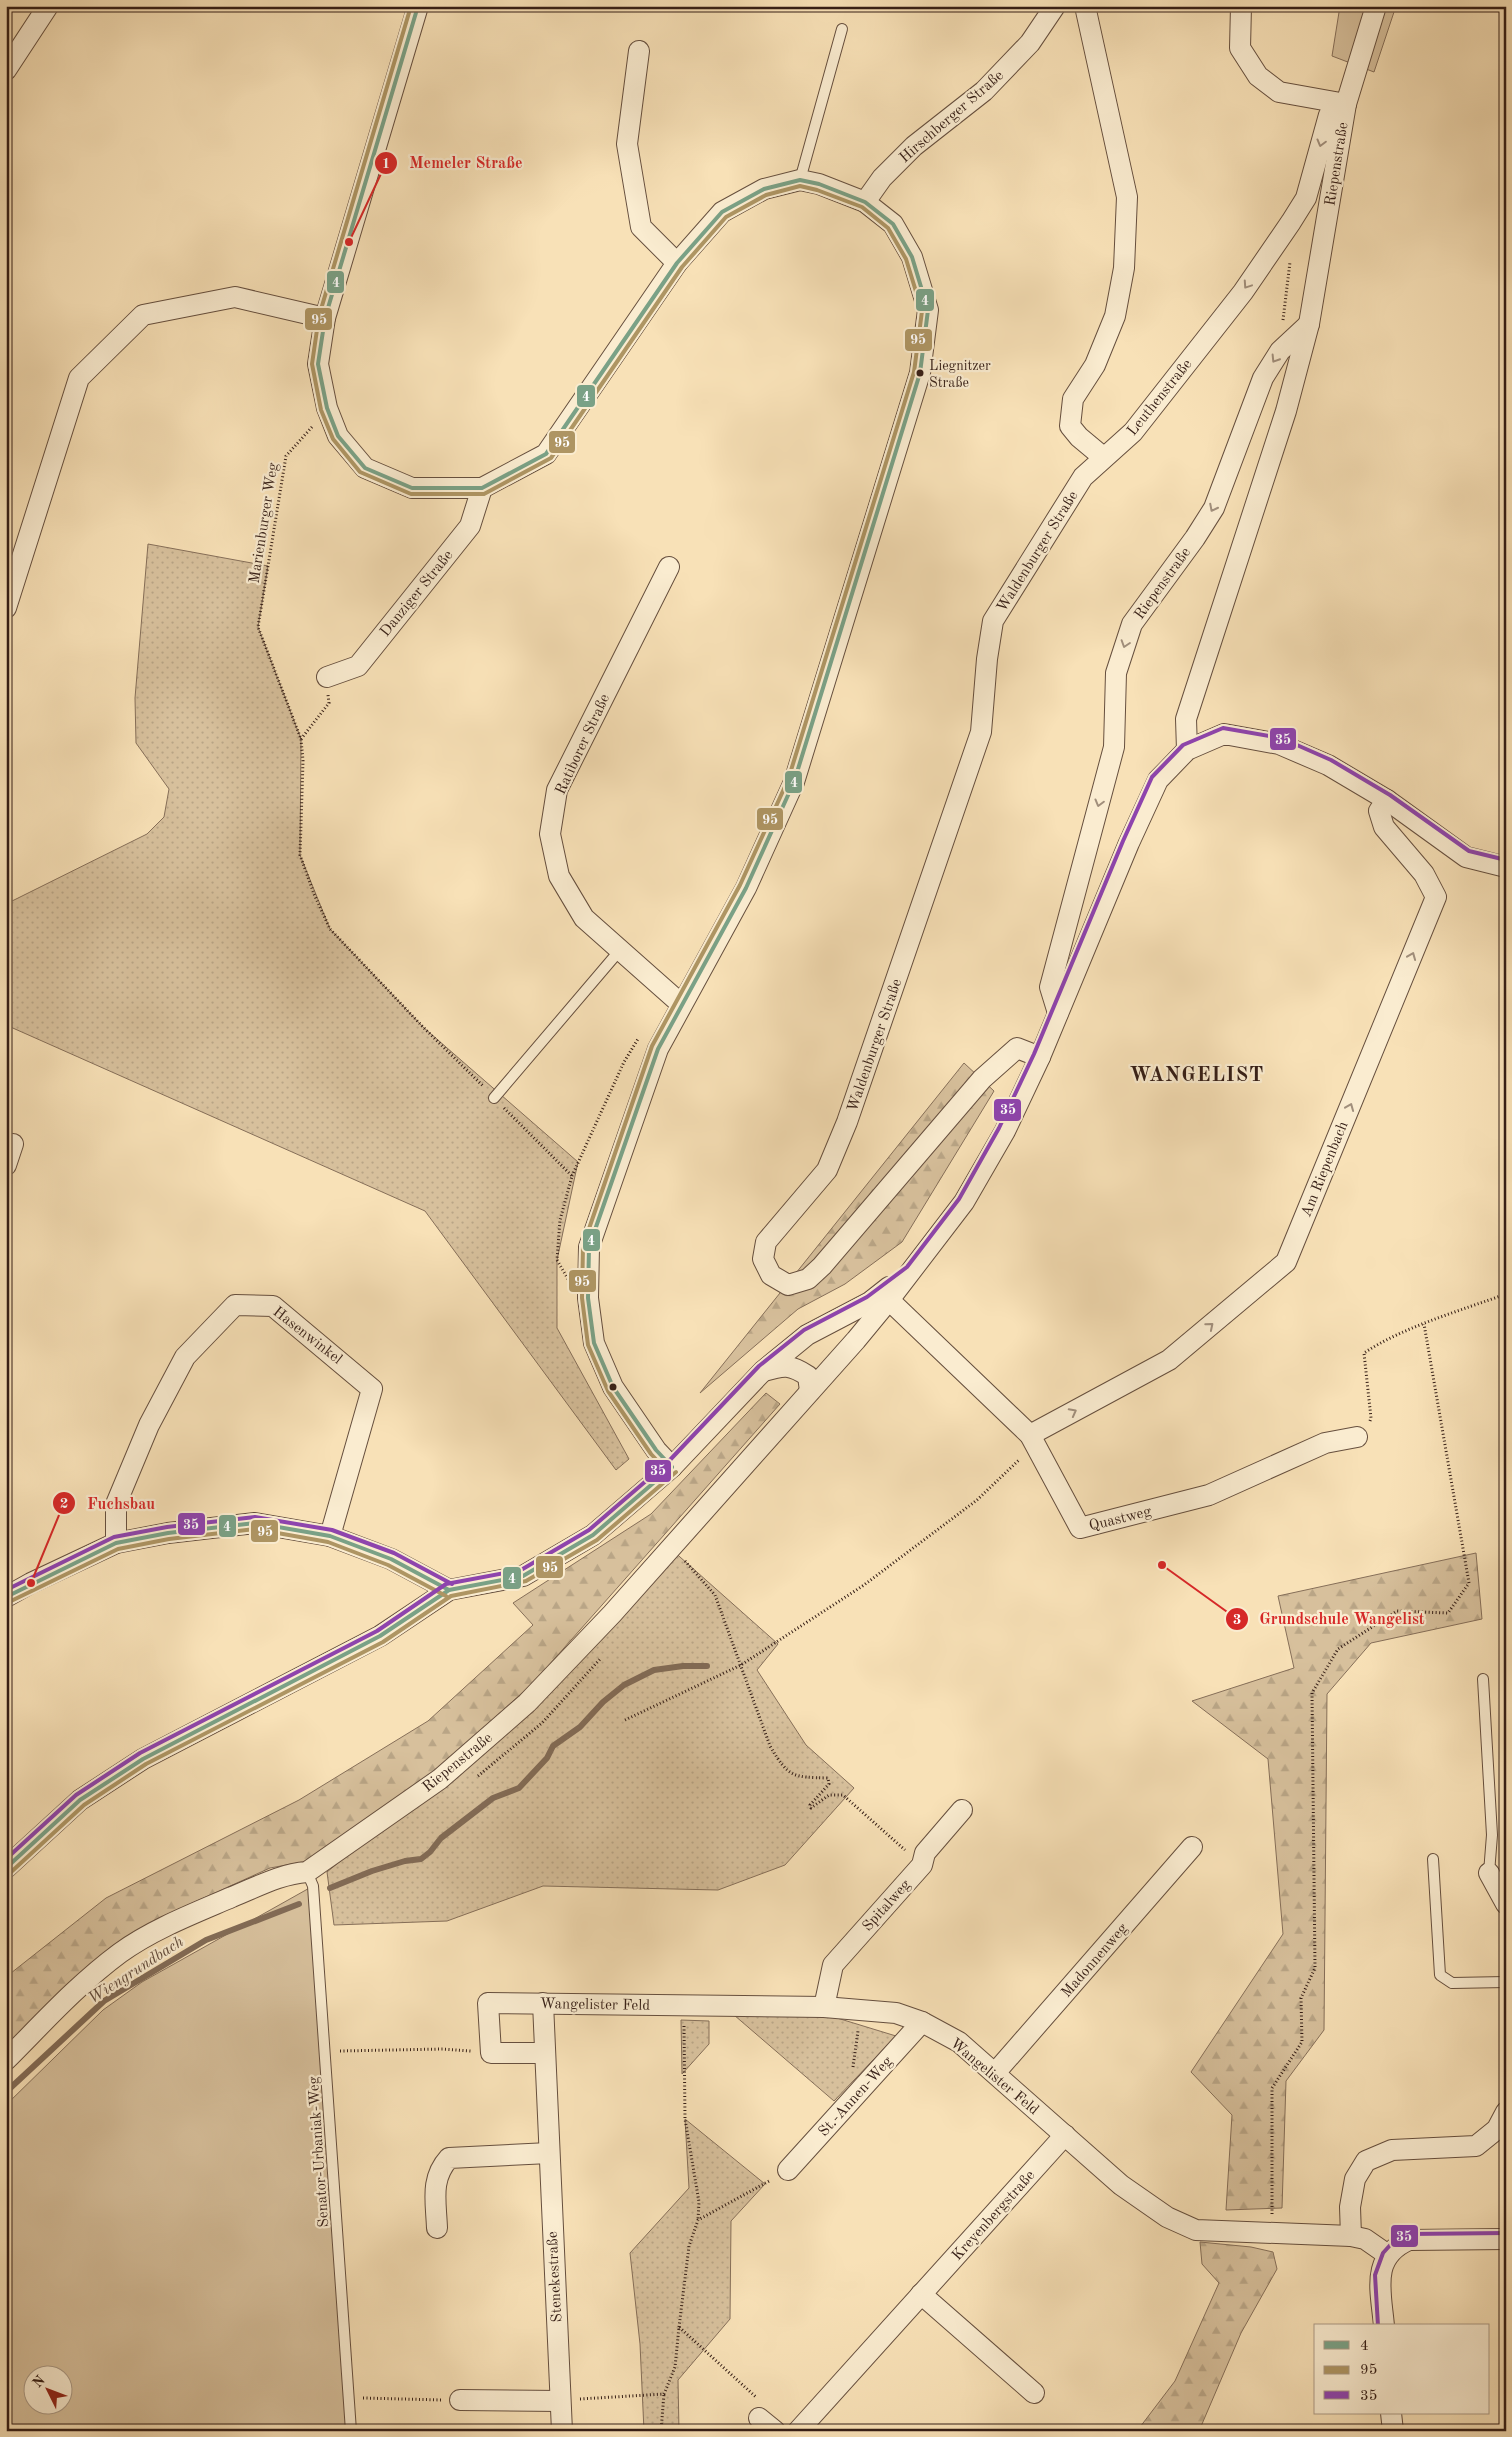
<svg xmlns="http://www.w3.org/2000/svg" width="1512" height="2437" font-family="'Old Standard TT',serif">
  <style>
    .green { fill: #d7c09c; stroke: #866f59; fill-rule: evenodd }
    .forest { fill: url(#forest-firs); stroke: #866f59 }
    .park { fill: url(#park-dots); stroke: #866f59 }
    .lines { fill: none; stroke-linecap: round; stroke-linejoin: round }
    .stream { stroke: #826b56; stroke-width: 6 }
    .lane-casing { stroke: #664f3e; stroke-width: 12 }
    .street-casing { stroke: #664f3e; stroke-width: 22 }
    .path { stroke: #351e16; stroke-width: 3; stroke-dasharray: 1 2.5; stroke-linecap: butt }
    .lane { stroke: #faecd0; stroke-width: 10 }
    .street { stroke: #faecd0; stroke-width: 20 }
    .bus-1-casing { stroke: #faecd0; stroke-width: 8 }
    .bus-2-casing { stroke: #faecd0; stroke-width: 8 }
    .bus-3-casing { stroke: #faecd0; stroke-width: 8 }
    .bus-1 { stroke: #7aa186; stroke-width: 4 }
    .bus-2 { stroke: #ae9563; stroke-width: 4 }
    .bus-3 { stroke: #8e44ad; stroke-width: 4 }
    .oneway { stroke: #a18f7c }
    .bus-dot { fill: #351e16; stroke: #faecd0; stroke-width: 2 }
    .labels { text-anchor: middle; stroke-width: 4.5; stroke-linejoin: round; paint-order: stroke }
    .bus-label { font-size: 14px; fill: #351e16; stroke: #faecd0; text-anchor: start }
    .street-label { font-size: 15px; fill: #351e16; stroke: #faecd0 }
    .water-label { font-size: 16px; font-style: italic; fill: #624b3b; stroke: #faecd0 }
    .district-label { font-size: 20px; font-weight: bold; letter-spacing: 1px; fill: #351e16; stroke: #faecd0 }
    .leader { fill: none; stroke: #d62828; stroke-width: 2 }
    .callout-dot { fill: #d62828; stroke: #faecd0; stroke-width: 2 }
    .mark-label { font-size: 15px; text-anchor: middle; font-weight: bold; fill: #fff }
    .callout-label { font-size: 16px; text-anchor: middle; font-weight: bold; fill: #d62828; stroke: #faecd0; stroke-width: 4.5; stroke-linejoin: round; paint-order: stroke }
    .line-badge { stroke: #faecd0; stroke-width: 2 }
    .badge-label { font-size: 14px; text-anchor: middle; font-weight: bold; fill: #fff }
  </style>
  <defs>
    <pattern id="forest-firs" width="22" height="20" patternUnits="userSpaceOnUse" patternTransform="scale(1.25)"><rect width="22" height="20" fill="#d7c09c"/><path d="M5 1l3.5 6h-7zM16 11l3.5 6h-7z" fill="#b9a586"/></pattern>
    <pattern id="park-dots" width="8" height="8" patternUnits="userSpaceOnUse" patternTransform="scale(1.25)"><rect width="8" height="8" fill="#d7c09c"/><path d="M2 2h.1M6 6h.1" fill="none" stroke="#b9a586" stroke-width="1.8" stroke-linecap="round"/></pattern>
  </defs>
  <rect width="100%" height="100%" fill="#f8e1b7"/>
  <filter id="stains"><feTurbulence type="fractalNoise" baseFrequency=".004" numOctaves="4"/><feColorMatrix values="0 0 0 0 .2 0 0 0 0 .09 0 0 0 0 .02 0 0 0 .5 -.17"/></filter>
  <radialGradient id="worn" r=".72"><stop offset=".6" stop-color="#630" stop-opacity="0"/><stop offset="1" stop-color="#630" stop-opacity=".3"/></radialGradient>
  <g class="green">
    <path d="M1340,6H1396L1374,72L1332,56Z"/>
    <path d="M313,1886L351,2431H6V2105L103,2010L142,1982ZM32,2374H62V2404H32Z"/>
  </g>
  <g class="forest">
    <path d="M964,1063L994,1091L902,1242L845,1284L798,1309L700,1393Z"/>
    <path d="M766,1393L780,1404L533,1683L436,1771L308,1861L270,1868L166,1915L112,1946L72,1980L6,2048V1977L106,1898L299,1800L428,1721L533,1625L513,1603L651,1514Z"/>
    <path d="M1476,1553L1482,1619L1371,1643L1327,1694L1324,2030L1286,2081L1282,2208L1226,2210L1232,2115L1191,2072L1283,1934L1268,1759L1192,1701L1294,1668L1278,1596Z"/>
    <path d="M1200,2242L1251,2247L1273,2252L1277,2269L1241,2333L1199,2431H1137L1175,2381L1219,2283L1202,2264Z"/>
  </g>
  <g class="park">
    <path d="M148,544L268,566L258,627L301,739L300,855L330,929L423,1027L578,1162L557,1260V1328L629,1459L616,1470L425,1211L6,1025V904L147,834L164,817L169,789L136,743L135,698Z"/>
    <path d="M671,1549L778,1644L757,1670L806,1745L854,1788L785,1865L718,1890L543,1886L447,1921L334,1925L327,1872L440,1779Z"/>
    <path d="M824,2014L896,2036L834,2101L734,2015Z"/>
    <path d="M681,2020L709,2021V2044L682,2074Z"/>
    <path d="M685,2119L765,2184L731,2221L730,2319L678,2380L679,2431H644L640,2344L630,2253L689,2188Z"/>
  </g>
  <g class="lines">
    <g class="stream">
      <path d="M330,1888L372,1871L405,1861L421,1859L430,1852L441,1838L493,1798L519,1788L547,1758L553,1746L580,1727L603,1702L624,1685L654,1670L683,1666H707"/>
      <path d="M6,2092L104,2001L206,1940L299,1904"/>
    </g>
    <g class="lane-casing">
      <g id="lane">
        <path d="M800,180L842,29"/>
        <path d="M494,1098L620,950"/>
        <path d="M1483,1679L1492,1835L1489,1873"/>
        <path d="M1433,1859L1440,1975L1452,1983L1506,1982"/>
        <path d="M307,1872L313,1886L351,2431"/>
      </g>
    </g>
    <g class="street-casing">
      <g id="street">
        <path d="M418,6L325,318L318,364L327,408L338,436L365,468L412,488H482L546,454L677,263L722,212L764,189L800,180L819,184L865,202L893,224L912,257L928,310L920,373L794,782L746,888L658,1049L589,1247L588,1298L594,1343L613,1387L656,1450L672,1467"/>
        <path d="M1085,6L1127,197L1124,268L1115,316L1095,365L1073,399L1070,426L1079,437L1103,457"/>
        <path d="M1241,6L1240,48L1258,76L1279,92L1346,104"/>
        <path d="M639,51L627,144L641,227L677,263"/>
        <path d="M6,70L48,6"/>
        <path d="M865,202L882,178L914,146L984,91L1030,43L1055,6"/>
        <path d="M669,567L557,790L550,834L559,876L584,918L681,1004"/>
        <path d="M6,608L79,378L143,315L235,297L325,318"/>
        <path d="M327,677L358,666L470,526L482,488"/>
        <path d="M1187,750L1186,719L1286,411L1309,324L1346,104L1376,6"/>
        <path d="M1058,1013L1050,987L1114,747L1116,673L1132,624L1195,538L1214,508L1263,378L1280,351L1309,324"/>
        <path d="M1040,1057L1017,1048L982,1079L822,1266L808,1279L788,1285L771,1275L763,1259L766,1242L827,1170L847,1122L981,732L987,659L993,621L1083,477L1133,432L1243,292L1291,222L1306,198L1329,115L1346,104"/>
        <path d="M6,1165L13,1144"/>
        <path d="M889,1300L1030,1435L1080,1528L1209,1495L1325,1443L1357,1437"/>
        <path d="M764,1371C784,1365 790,1364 808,1376L810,1391"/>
        <path d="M1030,1435L1169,1360L1286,1262L1436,897L1424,874L1384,827L1379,811L1387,800"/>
        <path d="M116,1543V1504L149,1425L185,1357L235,1305L273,1306L372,1389L330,1536"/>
        <path d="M6,1597L31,1583L116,1543L168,1533L255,1523L330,1536L391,1559L449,1590"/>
        <path d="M6,1868L80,1800L143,1759L380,1636L449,1590L523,1576L593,1535L672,1467L763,1371L807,1335L870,1302L889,1287"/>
        <path d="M1489,1873L1506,1904"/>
        <path d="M543,2003L562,2431"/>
        <path d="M824,2007L833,1965L922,1865L925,1853L962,1810"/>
        <path d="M544,2053H491L488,2003L824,2007L896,2013L922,2022L959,2042L1121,2185L1167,2217L1196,2230L1351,2236L1365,2239L1388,2255"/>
        <path d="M6,2060C43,2023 78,1984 120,1953C153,1929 195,1913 232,1897C257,1887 280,1874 307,1872L440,1779L527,1703L612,1614L856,1340L889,1300L964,1202L1005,1131L1040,1057L1129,843L1158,780L1187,750L1224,734L1279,744L1328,765L1387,800L1466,857L1506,867"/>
        <path d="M995,2073L1192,1847"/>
        <path d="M788,2170L922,2022"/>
        <path d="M437,2228C436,2201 430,2179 449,2158L549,2153"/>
        <path d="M1351,2236L1350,2207L1355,2179L1366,2161L1392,2150L1476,2146L1497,2129L1506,2112"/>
        <path d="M921,2294L1034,2393"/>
        <path d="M1384,2326C1381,2291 1370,2257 1409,2240L1506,2239"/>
        <path d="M460,2400L560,2401"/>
        <path d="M1391,2413L1393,2431"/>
        <path d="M759,2418L775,2431"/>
        <path d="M798,2431L1065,2135"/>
      </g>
    </g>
    <g class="path">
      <path d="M1283,320L1290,262"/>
      <path d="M312,427L286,456L258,627L301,739L303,761L300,855L314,894L330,929L423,1027L484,1087"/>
      <path d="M301,739L329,703L328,695"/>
      <path d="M504,1108L572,1176L560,1220L557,1260L568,1279"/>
      <path d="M572,1176L624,1062L638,1039"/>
      <path d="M1370,1421L1371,1418L1364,1353C1403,1327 1462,1310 1506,1294"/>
      <path d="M685,1561L715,1595L770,1746C789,1778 792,1777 828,1778L829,1784L810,1805L811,1808L829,1795H843L905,1850"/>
      <path d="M625,1720L741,1665L864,1585L977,1500L1020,1459"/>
      <path d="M478,1776L542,1723L601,1658"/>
      <path d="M684,2026L685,2119L699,2202L698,2220"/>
      <path d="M340,2051L443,2049L471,2051"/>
      <path d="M853,2067L858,2031"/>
      <path d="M1272,2214V2088L1302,2042L1301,1998L1315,1968L1312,1693L1338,1649L1397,1611L1448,1613L1469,1583L1424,1324"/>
      <path d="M679,2327L689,2246L698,2220L771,2180"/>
      <path d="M363,2398L442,2400"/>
      <path d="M580,2399L664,2394L675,2367L679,2327L757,2398"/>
      <path d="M661,2431L664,2394"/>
    </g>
    <use href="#lane" class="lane"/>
    <use href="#street" class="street"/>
    <g class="bus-1-casing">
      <g id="bus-1">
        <path d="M418,6L325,318L318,364L327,408L338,436L365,468L412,488H482L546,454L677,263L722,212L764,189L800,180L819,184L865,202L893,224L912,257L928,310L920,373L794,782L746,888L658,1049L589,1247L588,1298L594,1343L613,1387L656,1450L672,1467"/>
        <path d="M6,1597L116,1543L168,1533L255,1523L330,1536L391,1559L449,1590"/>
        <path d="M6,1868L80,1800L143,1759L380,1636L449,1590L523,1576L593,1535L672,1467"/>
      </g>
    </g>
    <g class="bus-2-casing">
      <g id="bus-2">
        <path d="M411,6L319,316L312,364L321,410L333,439L360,472L411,494H484L551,458L682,267L726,217L766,195L800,186L817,190L862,207L888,228L906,259L922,311L914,372L788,780L740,885L652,1046L583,1246L582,1298L588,1345L608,1391L651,1454L667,1471"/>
        <path d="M9,1602L118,1549L169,1539L255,1529L328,1542L388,1565L446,1596"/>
        <path d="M10,1873L84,1805L146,1764L383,1642L451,1596L526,1581L597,1540L676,1472"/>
      </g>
    </g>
    <g class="bus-3-casing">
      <g id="bus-3">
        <path d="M6,1590L114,1537L167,1527L255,1517L332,1530L394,1553L452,1584"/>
        <path d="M6,1859L76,1795L140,1753L377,1631L446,1584L521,1570L589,1530L668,1462L759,1366L804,1330L867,1297L907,1267L959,1199L999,1128L1034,1054L1123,841L1152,777L1183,745L1223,728L1281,738L1331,760L1390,795L1469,851L1506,860"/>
        <path d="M1378,2326L1375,2275L1383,2253L1393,2242L1408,2234L1506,2233"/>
      </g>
    </g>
    <use href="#bus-1" class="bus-1"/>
    <use href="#bus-2" class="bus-2"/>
    <use href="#bus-3" class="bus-3"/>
  </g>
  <defs><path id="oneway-chevron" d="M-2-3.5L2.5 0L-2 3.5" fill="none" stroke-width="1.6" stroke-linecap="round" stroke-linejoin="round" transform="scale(1.25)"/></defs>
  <g class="oneway">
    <use href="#oneway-chevron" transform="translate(1321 143) rotate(105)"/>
    <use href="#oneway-chevron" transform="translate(1247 285) rotate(124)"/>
    <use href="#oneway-chevron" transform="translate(1275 359) rotate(122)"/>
    <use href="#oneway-chevron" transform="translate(1213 508) rotate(117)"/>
    <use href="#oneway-chevron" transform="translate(1125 644) rotate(108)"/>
    <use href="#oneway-chevron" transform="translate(1099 803) rotate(105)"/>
    <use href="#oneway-chevron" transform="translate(1412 956) rotate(-68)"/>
    <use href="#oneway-chevron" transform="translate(1350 1107) rotate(-68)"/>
    <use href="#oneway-chevron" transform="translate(1210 1326) rotate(-40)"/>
    <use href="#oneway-chevron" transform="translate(1073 1412) rotate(-28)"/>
  </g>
  <g class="bus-dot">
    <circle cx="920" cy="373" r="4.5"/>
    <circle cx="613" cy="1387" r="4.5"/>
  </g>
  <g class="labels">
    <g class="bus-label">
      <text x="929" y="370">Liegnitzer<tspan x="929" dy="17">Straße</tspan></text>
    </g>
    <g class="street-label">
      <text transform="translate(951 116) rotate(-41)" y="5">Hirschberger Straße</text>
      <text transform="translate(1336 164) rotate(-81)" y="5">Riepenstraße</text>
      <text transform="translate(1159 397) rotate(-51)" y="5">Leuthenstraße</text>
      <text transform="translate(263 523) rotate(-81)" y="5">Marienburger Weg</text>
      <text transform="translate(1037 551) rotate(-58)" y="5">Waldenburger Straße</text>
      <text transform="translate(1162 583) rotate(-54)" y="5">Riepenstraße</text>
      <text transform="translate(416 593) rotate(-51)" y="5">Danziger Straße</text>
      <text transform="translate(582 744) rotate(-65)" y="5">Ratiborer Straße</text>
      <text transform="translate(874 1045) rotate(-71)" y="5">Waldenburger Straße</text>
      <text transform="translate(1324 1169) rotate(-68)" y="5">Am Riepenbach</text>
      <text transform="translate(308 1335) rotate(38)" y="5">Hasenwinkel</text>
      <text transform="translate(1120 1518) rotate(-14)" y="5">Quastweg</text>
      <text transform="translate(457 1762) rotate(-39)" y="5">Riepenstraße</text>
      <text transform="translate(886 1905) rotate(-48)" y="5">Spitalweg</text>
      <text transform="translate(1094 1960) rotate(-49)" y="5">Madonnenweg</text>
      <text transform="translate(595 2004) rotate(1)" y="5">Wangelister Feld</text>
      <text transform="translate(995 2076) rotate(40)" y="5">Wangelister Feld</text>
      <text transform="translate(855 2096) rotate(-48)" y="5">St.-Annen-Weg</text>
      <text transform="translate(318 2152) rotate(-94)" y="5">Senator-Urbaniak-Weg</text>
      <text transform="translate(993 2215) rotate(-48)" y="5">Kreyenbergstraße</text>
      <text transform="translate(554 2277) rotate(-93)" y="5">Stenekestraße</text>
    </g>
    <g class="water-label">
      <text transform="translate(135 1969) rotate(-33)" y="6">Wiengrundbach</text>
    </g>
    <g class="district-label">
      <text x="1197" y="1081">WANGELIST</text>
    </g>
  </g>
  <path class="leader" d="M349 242L386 163M31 1583L64 1503M1162 1565L1237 1619"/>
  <g class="callout-dot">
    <circle cx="349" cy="242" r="5"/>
    <circle cx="31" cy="1583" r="5"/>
    <circle cx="1162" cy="1565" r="5"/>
    <circle cx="386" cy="163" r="12"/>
    <circle cx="64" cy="1503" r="12"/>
    <circle cx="1237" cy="1619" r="12"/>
  </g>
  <g class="mark-label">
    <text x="386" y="168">1</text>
    <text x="64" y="1508">2</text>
    <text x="1237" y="1624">3</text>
  </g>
  <g class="callout-label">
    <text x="466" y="168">Memeler Straße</text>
    <text x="121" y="1509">Fuchsbau</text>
    <text x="1342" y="1624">Grundschule Wangelist</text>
  </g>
  <g class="line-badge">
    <rect x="326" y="270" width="19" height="24" rx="5" fill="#7aa186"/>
    <rect x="915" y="288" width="20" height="24" rx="5" fill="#7aa186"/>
    <rect x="304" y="307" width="29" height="24" rx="5" fill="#ae9563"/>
    <rect x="904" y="328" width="29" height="24" rx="5" fill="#ae9563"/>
    <rect x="576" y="384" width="20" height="24" rx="5" fill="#7aa186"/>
    <rect x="548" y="430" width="28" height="24" rx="5" fill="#ae9563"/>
    <rect x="1269" y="727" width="28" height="24" rx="5" fill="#8e44ad"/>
    <rect x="784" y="770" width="19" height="24" rx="5" fill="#7aa186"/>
    <rect x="756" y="807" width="28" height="24" rx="5" fill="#ae9563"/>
    <rect x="993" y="1098" width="29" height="24" rx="5" fill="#8e44ad"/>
    <rect x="582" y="1228" width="19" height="24" rx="5" fill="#7aa186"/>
    <rect x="568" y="1269" width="29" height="24" rx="5" fill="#ae9563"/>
    <rect x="644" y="1459" width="28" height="24" rx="5" fill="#8e44ad"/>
    <rect x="177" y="1512" width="29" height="24" rx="5" fill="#8e44ad"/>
    <rect x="218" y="1514" width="19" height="24" rx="5" fill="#7aa186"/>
    <rect x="250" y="1519" width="29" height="24" rx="5" fill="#ae9563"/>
    <rect x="535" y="1555" width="29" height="24" rx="5" fill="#ae9563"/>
    <rect x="502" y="1566" width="20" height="24" rx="5" fill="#7aa186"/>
    <rect x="1390" y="2224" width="29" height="24" rx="5" fill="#8e44ad"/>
  </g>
  <g class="badge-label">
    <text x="336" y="287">4</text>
    <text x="925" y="305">4</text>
    <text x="319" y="324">95</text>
    <text x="918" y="344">95</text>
    <text x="586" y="401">4</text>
    <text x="562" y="447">95</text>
    <text x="1283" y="744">35</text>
    <text x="794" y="787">4</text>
    <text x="770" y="824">95</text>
    <text x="1008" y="1114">35</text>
    <text x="591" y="1245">4</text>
    <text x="582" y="1286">95</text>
    <text x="658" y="1475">35</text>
    <text x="191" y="1529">35</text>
    <text x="227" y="1531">4</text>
    <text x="265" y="1536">95</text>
    <text x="550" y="1572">95</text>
    <text x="512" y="1583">4</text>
    <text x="1404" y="2241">35</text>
  </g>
  <rect width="1512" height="2437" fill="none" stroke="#f8e1b7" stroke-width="25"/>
  <rect x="8" y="8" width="1497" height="2422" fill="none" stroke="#351e16" stroke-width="2.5"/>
  <rect x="12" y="12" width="1487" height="2412" fill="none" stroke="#351e16"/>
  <rect x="1314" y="2324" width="175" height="90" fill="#faecd0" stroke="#ab9a86"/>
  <rect x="1324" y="2341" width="25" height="8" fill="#7aa186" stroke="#ab9a86"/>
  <text x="1360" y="2350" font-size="15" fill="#351e16">4</text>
  <rect x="1324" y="2366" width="25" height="8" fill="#ae9563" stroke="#ab9a86"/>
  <text x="1360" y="2374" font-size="15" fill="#351e16">95</text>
  <rect x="1324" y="2391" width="25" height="8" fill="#8e44ad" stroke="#ab9a86"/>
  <text x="1360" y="2400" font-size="15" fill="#351e16">35</text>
  <g transform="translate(48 2390) rotate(312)"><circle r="24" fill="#faecd0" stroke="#ab9a86"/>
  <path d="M0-4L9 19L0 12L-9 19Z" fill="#8f2418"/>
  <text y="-8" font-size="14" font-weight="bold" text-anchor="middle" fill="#351e16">N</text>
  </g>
  <rect width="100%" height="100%" filter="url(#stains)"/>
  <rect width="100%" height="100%" fill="url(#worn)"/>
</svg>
